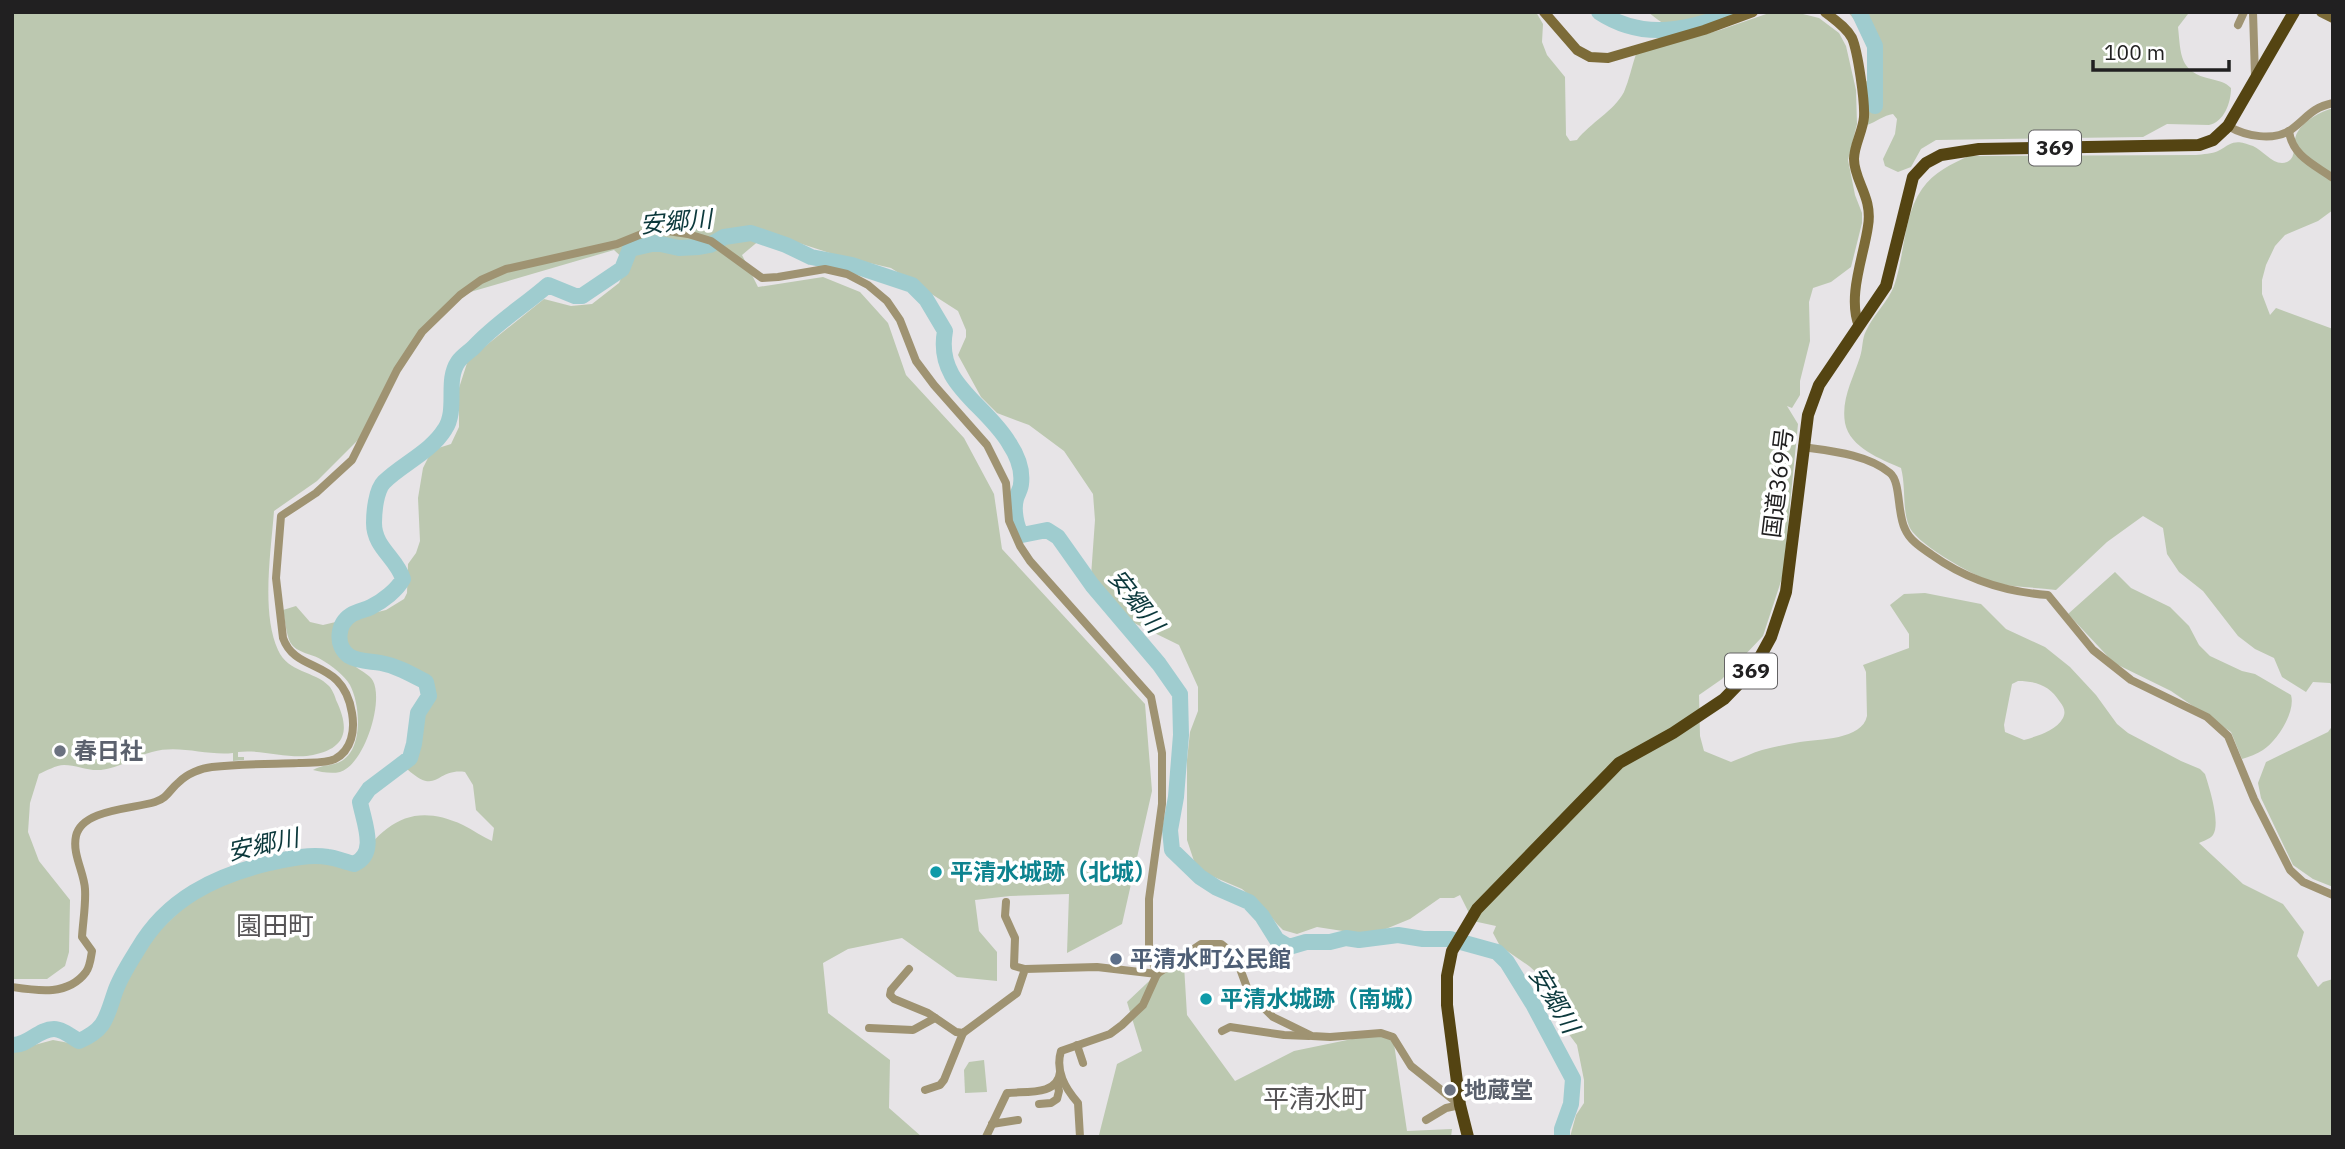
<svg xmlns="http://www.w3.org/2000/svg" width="2345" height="1149" font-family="'IBM Plex Sans','Noto Sans JP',sans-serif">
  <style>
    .green { fill: #bcc8b0; fill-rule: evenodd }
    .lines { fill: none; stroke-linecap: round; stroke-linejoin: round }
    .river { stroke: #9fcccf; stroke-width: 16 }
    .minor { stroke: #9f9372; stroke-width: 8 }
    .secondary { stroke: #7c6b38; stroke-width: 10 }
    .trunk { stroke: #544412; stroke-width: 12 }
    .worship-dot { fill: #6b7280; stroke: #fff; stroke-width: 2.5 }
    .culture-dot { fill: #0f9aa8; stroke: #fff; stroke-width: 2.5 }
    .service-dot { fill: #5c6f8a; stroke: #fff; stroke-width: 2.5 }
    .labels { text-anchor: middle; stroke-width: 7; stroke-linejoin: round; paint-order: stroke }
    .shield { fill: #fff; stroke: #646364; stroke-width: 2 }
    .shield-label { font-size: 21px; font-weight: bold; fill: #212021 }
    .street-label { font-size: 23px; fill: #212021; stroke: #fff }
    .worship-label { font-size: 23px; font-weight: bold; fill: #5b616d; stroke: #fff; text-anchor: start }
    .culture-label { font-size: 23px; font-weight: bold; fill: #0d838f; stroke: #fff; text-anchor: start }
    .service-label { font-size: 23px; font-weight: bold; fill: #4e5e75; stroke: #fff; text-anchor: start }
    .water-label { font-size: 24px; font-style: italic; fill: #0c393c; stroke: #fff }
    .quarter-label { font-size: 26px; fill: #565456; stroke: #fff }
  </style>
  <rect width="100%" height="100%" fill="#e7e4e7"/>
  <g class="green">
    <path d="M12,12H1536L1543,24L1542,42L1547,55L1565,77L1566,135L1570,141L1577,140C1590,123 1614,111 1624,92C1629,80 1632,66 1636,54L1720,30L1772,12H1795L1819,18L1839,33L1846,46L1856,90L1857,124L1848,160L1855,195L1862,213V223L1851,267L1831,282L1813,288L1809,302L1810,341L1800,381V395L1792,408L1787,406L1798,424L1783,575L1763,636L1722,679L1699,695L1700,736L1704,751L1731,762C1742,758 1752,753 1762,750C1775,747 1787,744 1800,742C1819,739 1862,740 1867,716L1866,672L1863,665L1909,648V634L1890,605L1904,594L1925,593L1981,604L2006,629L2045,647L2070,667L2096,695L2117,724L2128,733L2181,761L2200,769L2205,774C2209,787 2221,823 2213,835C2210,839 2203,841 2199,843L2243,884L2283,904L2304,932L2297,956L2318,987L2323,982L2333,979V1137H1570L1576,1115L1584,1103V1080L1577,1045L1568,1033L1539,975L1529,966L1500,946L1493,933L1496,926L1473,921L1460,895L1454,898H1440L1410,919L1376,933L1362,934L1317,927L1297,934L1283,930L1277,924L1264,908L1242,889L1200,871L1196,867L1187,840V760L1190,732L1198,711V687L1179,645L1130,621L1091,576L1095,520L1093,494L1064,451L1029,425L997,413L981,397L958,355L966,337V330L958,311L891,268L839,256L768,233L742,255L758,287L823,277L860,292L888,323L906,375L964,438L994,494L1002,549L1145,704L1152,791L1122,924L1067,953L1069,894L1010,896L975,900L979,931L997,952V981L957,977L902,938L848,949L823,963L828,1013L890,1060L889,1108L922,1137H12V1051L53,1040L80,1045L93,1042L104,1032L133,966L158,932L188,903L220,881L264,868L295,863H356C385,822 413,802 463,825C473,830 483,837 492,841L494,828L476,810L473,785L465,772C435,768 438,797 407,769C411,761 417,753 420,744C426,724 428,690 413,673L356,655V667C361,671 370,675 373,681C384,702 364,765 340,772C331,774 321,772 313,770C326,762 338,769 350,753C362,736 359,702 350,685C345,676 331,665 322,660C312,653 297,654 290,642C286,633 285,620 283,610L296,606L310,622L323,625L386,610L404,599L407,593L408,564L416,553L420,541L418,498L423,468L432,450L451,444L459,427V388L468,360L544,299L571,306L592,304L619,283L628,263L614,250L460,295L412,343L361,437L317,481L274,511C271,551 261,613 278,650C288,673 315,671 329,686C332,689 335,696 336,700C350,729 347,748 313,755C291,760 262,749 238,752V757H244V760L233,761V753C206,756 179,744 152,752C135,756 120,768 101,770C87,771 76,765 64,765C56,765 46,771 39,774L30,803L28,832L39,861L70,900L69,952L65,966L47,979H12ZM2018,681C2037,681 2050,686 2060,702C2064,707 2066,712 2063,718C2056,731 2037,736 2024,740L2005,732L2004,725L2012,684Z"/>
    <path d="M1648,12H1735C1722,19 1693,29 1679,29C1667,28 1657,19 1648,12Z"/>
    <path d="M1848,12H2194L2188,14L2178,27C2181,55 2179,72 2211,79C2219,81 2225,82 2231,88C2231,103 2224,122 2209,125L2167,124L2143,137L1936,140L1921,149L1911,167L1898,172L1885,166L1883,159L1895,134L1897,119L1893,114C1884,115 1876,122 1867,125L1865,82C1896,69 1860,27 1848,12Z"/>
    <path d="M2333,108V210L2318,221L2285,235L2275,246L2266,265L2262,280V294L2270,315L2276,308L2333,329V686L2330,683L2313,682L2306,692L2282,677L2274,658L2255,649L2238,636L2203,591L2179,572L2167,554L2163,528L2143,516L2107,542L2056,590C2035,587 2014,588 1993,582C1974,576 1916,544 1909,526C1902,509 1906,486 1901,468C1881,459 1850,448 1845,423C1841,399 1853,379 1860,357C1863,348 1862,338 1866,331C1873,315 1888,302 1894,286C1905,255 1903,216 1922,189C1934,172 1951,164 1969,156L2196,155C2203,154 2212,154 2218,151C2233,142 2235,139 2253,146C2264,151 2274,167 2287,162C2298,157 2292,142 2297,133C2304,120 2320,112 2333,108Z"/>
    <path d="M2115,572L2131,588L2170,607L2189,626L2199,645L2210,656L2242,671L2255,674L2291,695C2296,712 2277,741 2263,750C2257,754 2249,757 2242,759L2231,732L2171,691L2114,663L2068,614Z"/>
    <path d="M2333,725V887L2313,879L2293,865L2261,798L2258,783L2266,762L2328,732Z"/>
    <path d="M1183,949L1187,1015L1235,1081L1294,1051L1381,1033L1393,1037L1407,1131L1452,1129L1451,1137H1086L1099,1135L1117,1064L1142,1051L1127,1002Z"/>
    <path d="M984,1060L987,1092L965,1093L964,1070L969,1062Z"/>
  </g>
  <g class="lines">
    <g class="river">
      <path d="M1599,12C1646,43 1690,28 1739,12"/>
      <path d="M1859,12L1875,46V106"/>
      <path d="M12,1045C28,1046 38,1029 54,1029C62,1029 72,1037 79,1041C106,1029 106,1018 115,992C120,977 130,962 138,949C167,899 215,876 269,863C288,859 308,854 328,857C336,858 345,862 354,864C378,854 364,823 360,802L369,789L410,758L414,744L418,713L429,696L426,682C411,674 397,666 381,663C370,661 359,662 349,656C335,646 337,624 351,615C357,611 365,610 371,607C383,601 397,590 403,579C397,558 374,548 374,523C374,512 376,490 384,482C402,464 431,452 445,429C458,409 445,381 458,362C462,356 469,352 474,347C496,323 524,306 548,285L575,296H582L622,269L630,249L656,243L679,248L699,247L710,245L724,237L751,233L786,245L811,257L852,265L912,285L926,299L945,331C935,384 985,403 1009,443C1017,455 1023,469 1021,484C1021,489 1017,494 1016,499C1013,509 1016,527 1022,535L1047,530L1058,537L1092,585L1159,664L1180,694L1181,735L1176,797L1170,830L1172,850L1200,877L1217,888L1249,902L1262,916L1277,940L1289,947L1306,942H1330L1346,938L1359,940L1398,935L1423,939H1450L1497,952L1507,962L1533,1004L1573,1079L1571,1104L1562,1129V1137"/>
    </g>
    <g class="minor">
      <path d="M2253,12L2255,76"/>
      <path d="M2238,25L2244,12"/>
      <path d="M2228,126C2245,136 2274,142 2292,129C2308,117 2311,108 2333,103"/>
      <path d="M2289,131C2292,156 2315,165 2333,178"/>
      <path d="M1802,447C1830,451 1867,454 1890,473C1901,482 1897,514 1905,529C1910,541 1922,548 1932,555C1967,580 2005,592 2048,595L2093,650L2131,680L2207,717L2228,736L2254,799L2290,870L2303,882L2333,895"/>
      <path d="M1006,902L1005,916L1015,938L1014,966L1025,969"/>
      <path d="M909,969L891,990L890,995L894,999L928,1013L956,1032L963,1033L1017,993L1025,969L1097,967L1157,974"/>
      <path d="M12,987C38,991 68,996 86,972C90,967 91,957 92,951L82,937C83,921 86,904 85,889C84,872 72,854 76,836C82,809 133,809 155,802C168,798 169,790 179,782C187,774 201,768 212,767C241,764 270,764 298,763C309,762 325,764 335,759C352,750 355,730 352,713C343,657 296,675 283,638L276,578L281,516L316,493L352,460L397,370L422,332L460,295L481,280L506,269L617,244L654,229L688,234L711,241L762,278L778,277L825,269L847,274L868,285L887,301L900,320L916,361L934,385L987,445L1006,483L1009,521L1020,546L1030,561L1151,697L1162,753V804L1149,899V952L1157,974"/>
      <path d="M869,1028L913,1030L935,1018"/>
      <path d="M1222,1031L1230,1027L1284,1035L1309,1036"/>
      <path d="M1077,1045L1083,1063"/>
      <path d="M925,1090L940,1085L944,1080L963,1033"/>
      <path d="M1039,1104L1051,1103L1057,1099L1059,1091L1057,1083"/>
      <path d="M1426,1120L1446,1108L1460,1105"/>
      <path d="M992,1124L1018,1120"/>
      <path d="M986,1137L1007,1093C1025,1091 1058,1096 1060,1072"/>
      <path d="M1080,1137L1078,1103C1065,1088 1055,1071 1061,1051L1110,1034L1122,1025L1143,1005L1157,974L1201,944H1221L1235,955L1249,993L1273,1017L1312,1036L1330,1037L1381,1033L1393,1037L1411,1066L1460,1105"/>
    </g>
    <g class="secondary">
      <path d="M1544,12L1577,50L1590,57L1608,58L1704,30L1753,12"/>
      <path d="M1825,12C1835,20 1846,27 1852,38C1858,52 1865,102 1864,117C1863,131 1854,145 1854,159C1854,181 1873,197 1868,226C1864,256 1847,296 1859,326"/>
      <path d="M2321,12L2333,18"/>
    </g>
    <path class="trunk" d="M1468,1137L1460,1105L1447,1005V976L1452,951L1477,909L1619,763L1673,733L1724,699L1754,668L1771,637L1786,592L1808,415L1819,385L1886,286L1913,177L1926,163L1941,155L1979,149L2199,145L2213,140L2228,126L2294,12"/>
  </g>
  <g class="worship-dot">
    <circle cx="60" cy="751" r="7"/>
    <circle cx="1450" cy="1090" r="7"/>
  </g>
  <g class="culture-dot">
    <circle cx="936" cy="872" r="7"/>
    <circle cx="1206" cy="999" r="7"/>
  </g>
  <circle class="service-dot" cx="1116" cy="959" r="7"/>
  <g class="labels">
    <g class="shield">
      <rect x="2029" y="130.5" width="52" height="35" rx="5"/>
      <rect x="1725" y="653.5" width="52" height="35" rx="5"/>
    </g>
    <g class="shield-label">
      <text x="2055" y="155">369</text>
      <text x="1751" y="678">369</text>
    </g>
    <g class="street-label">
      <text transform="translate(1778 483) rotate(-83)" y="8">国道369号</text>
    </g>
    <g class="worship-label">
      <text x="74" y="759">春日社</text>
      <text x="1464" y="1098">地蔵堂</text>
    </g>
    <g class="culture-label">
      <text x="950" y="880">平清水城跡（北城）</text>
      <text x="1220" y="1007">平清水城跡（南城）</text>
    </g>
    <g class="service-label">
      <text x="1130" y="967">平清水町公民館</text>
    </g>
    <g class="water-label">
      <text transform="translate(676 222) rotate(-5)" y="8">安郷川</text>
      <text transform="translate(1136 601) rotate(52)" y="8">安郷川</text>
      <text transform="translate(263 845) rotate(-12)" y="8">安郷川</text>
      <text transform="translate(1554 1000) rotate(59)" y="8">安郷川</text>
    </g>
    <g class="quarter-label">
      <text x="275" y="935">園田町</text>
      <text x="1315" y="1108">平清水町</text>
    </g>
  </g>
  <rect width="2345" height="1149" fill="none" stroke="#212021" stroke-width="28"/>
  <path d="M2093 60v10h136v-10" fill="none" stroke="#212021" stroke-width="3.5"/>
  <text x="2104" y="60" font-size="21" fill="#212021" stroke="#ffffff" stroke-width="5" paint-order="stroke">100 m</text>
</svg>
